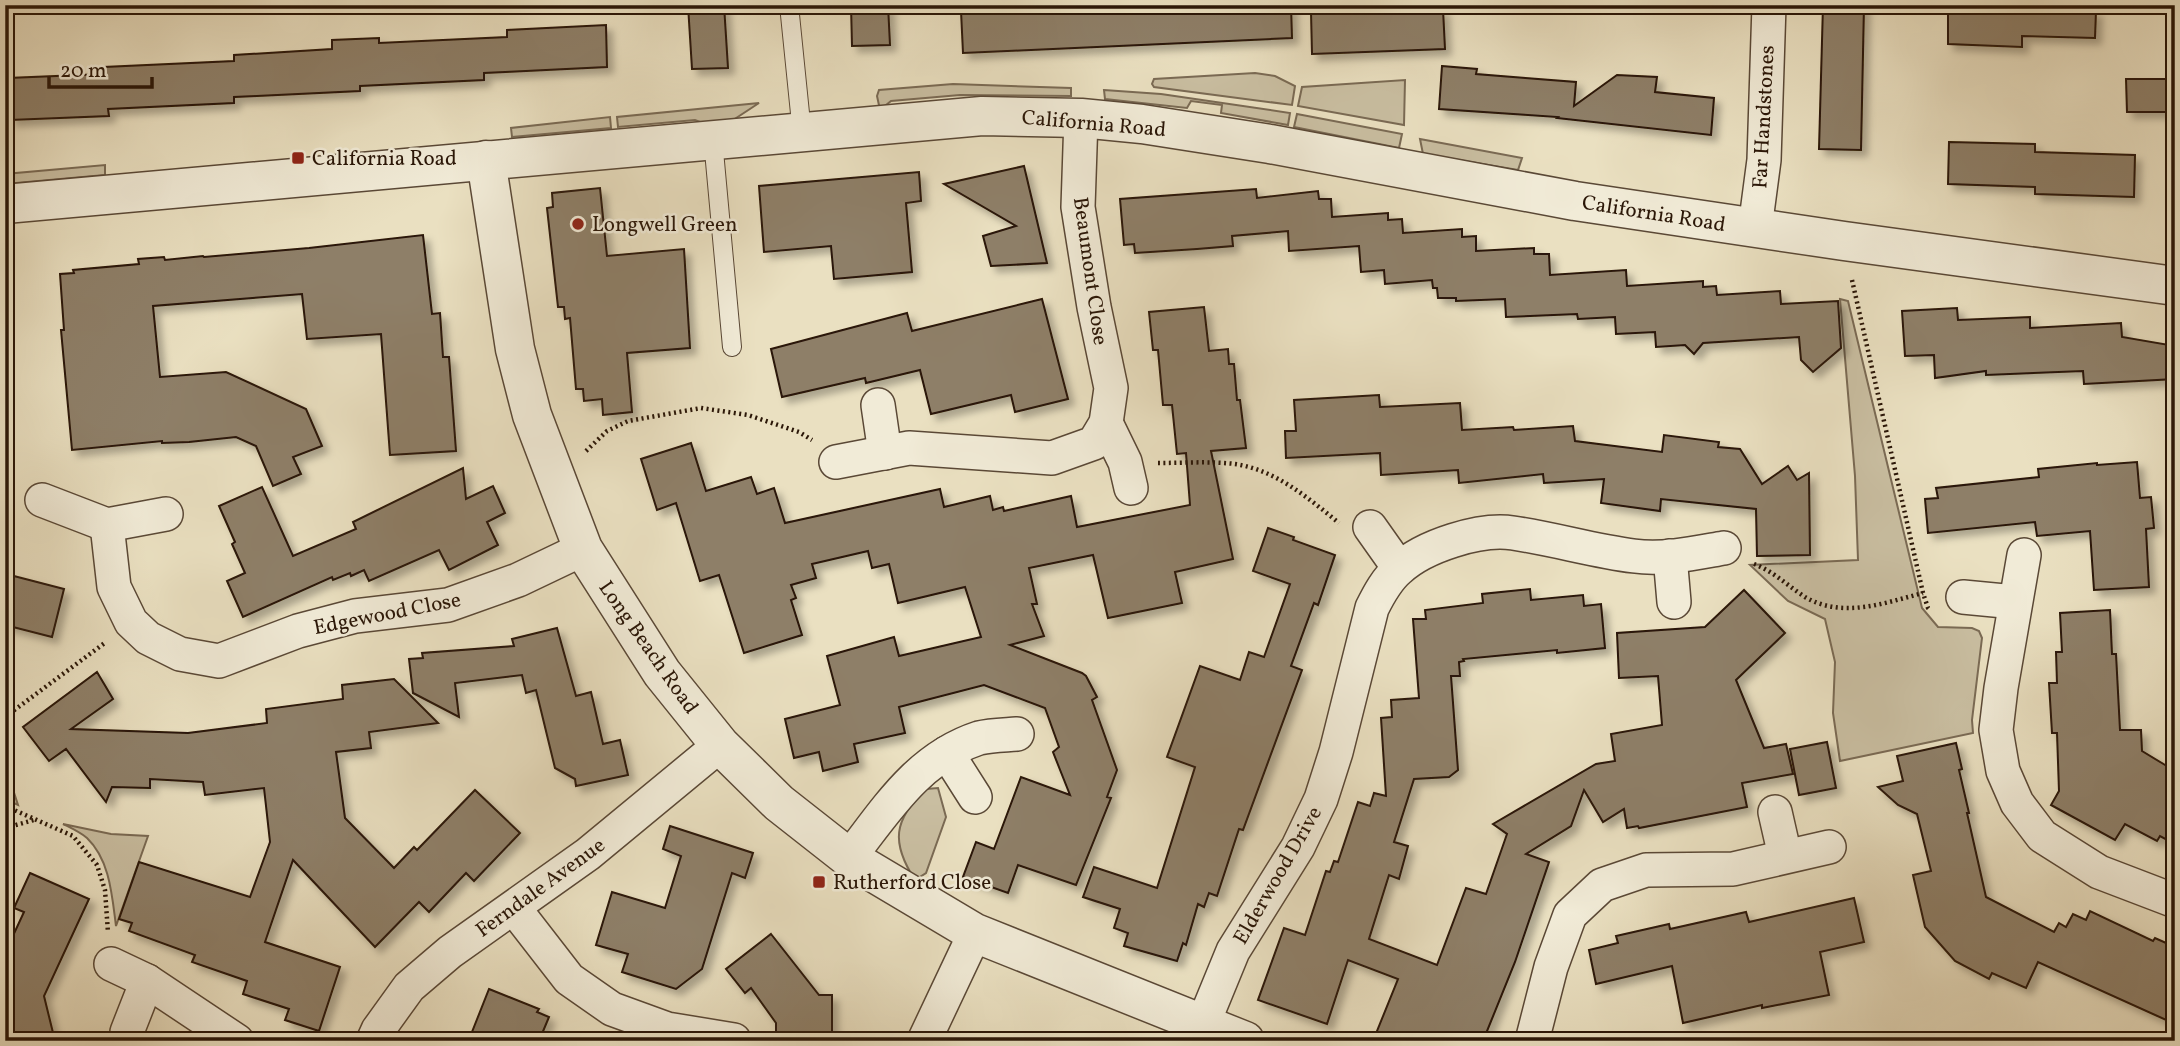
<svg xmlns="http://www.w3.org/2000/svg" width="2180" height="1046" font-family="Vollkorn,serif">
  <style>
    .green { fill: #c9bea1; stroke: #7a6a54; stroke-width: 2 }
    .building { fill: #8e7f68; stroke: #2a1607; stroke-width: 2; filter: url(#shadow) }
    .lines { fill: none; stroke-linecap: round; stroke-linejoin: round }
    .service-casing { stroke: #5a4836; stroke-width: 20 }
    .minor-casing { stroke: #5a4836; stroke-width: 36 }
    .tertiary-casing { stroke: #5a4836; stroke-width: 41 }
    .path { stroke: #2a1607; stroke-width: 4.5; stroke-dasharray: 2 3.5; stroke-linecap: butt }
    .service { stroke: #f1ebd7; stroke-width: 18 }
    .minor { stroke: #f1ebd7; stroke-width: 33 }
    .tertiary { stroke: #f1ebd7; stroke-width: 38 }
    .poi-dot { fill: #8f2418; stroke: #f1ebd7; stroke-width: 2.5 }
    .labels { text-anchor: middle; stroke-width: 5; stroke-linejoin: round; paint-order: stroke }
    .street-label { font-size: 21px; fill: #2a1607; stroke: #f1ebd7 }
    .poi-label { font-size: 21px; fill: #2a1607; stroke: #f1ebd7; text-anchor: start }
  </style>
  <defs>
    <filter id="shadow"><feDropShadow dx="6" dy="6" stdDeviation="3.5" flood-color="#0004"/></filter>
  </defs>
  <rect width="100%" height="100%" fill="#eae0c1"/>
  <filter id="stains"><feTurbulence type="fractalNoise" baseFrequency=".00286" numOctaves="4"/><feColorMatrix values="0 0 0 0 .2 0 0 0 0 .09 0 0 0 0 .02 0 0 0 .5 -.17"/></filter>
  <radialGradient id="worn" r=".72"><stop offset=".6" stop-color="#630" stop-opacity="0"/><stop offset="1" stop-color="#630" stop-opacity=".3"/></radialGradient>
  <g class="green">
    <path d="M1255,73L1275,76L1295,86L1292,105L1154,87L1152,84L1154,79Z"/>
    <path d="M1405,80L1404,125L1298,106L1302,87Z"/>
    <path d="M953,84L1071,88V96L960,95L891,101L880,110L877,96L879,90Z"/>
    <path d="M1104,90L1161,94L1290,113L1288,125L1221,113L1222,105L1191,101L1187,108L1105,99Z"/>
    <path d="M759,103L727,124L708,125L695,120L618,127L617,117Z"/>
    <path d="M1297,114L1402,134L1399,148L1294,127Z"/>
    <path d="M610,117L611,128L512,137L511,128Z"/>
    <path d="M1420,139L1522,158L1518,170L1423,154Z"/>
    <path d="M105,165V175L5,184V174Z"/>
    <path d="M1840,299L1848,301L1922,608L1938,627L1972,628L1979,631L1982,638L1972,720L1973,733L1840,761L1833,713L1835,662L1825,619L1788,601L1750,565L1858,560L1855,476Z"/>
    <path d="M5,765L18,805L5,799Z"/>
    <path d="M938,788L946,817L926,873L915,880C891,843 893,820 926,789Z"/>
    <path d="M63,824L111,834L148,836L116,926C112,896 110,860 87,838C80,832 71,828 63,824Z"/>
  </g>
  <g class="building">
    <path d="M688,5H724L728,68L692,69Z"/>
    <path d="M851,5H888L890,45L852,46Z"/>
    <path d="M1076,5H1291L1292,38L963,53L961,11Z"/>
    <path d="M1823,5H1864L1861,150L1819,149Z"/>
    <path d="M1956,5H2075V11H2096L2095,38L2022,36V47L1948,44V11H1956Z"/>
    <path d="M1428,7V10L1443,9L1445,49L1312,54L1311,12Z"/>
    <path d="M606,25L607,67L484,73V80L360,86V91L234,97V103L108,109L109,116L10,120L8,78L104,74V67L234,61V55L332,49V40L379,38V43L507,37V30Z"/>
    <path d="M1442,66L1477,69L1476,74L1576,82L1574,106L1617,75L1657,77L1655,92L1714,98L1711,135L1557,118L1558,117L1439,109Z"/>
    <path d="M2126,79H2175V112H2127Z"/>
    <path d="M1949,142L2035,144V152L2135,155L2134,197L2035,194V187L1948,184Z"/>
    <path d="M1024,166L1047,263L991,266L983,236L1016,226L944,184Z"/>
    <path d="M919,172L921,201L906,203L912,272L834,279L831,246L764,252L759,186Z"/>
    <path d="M600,188L607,256L684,249L690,348L627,353L632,412L603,415L602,399L584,401L583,389H576L570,318L565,319L564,307H558L547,208L553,207L552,193Z"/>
    <path d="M1256,189L1257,198L1318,191L1319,199H1331L1332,217L1388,213V220L1402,219L1403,233L1462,229V237L1476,236V251L1534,248V254H1549L1550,275L1626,270L1627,286L1703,281V287L1716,286L1717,295L1780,291L1781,304L1838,301L1841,348L1813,372L1801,360L1799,337L1703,343L1694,354L1685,345L1656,347L1655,332L1616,334L1615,317L1578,319L1577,314L1506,317L1505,299L1456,301V298H1438L1437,288H1433L1432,280L1385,284L1384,270L1361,272L1359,246L1289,251L1288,231L1232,236L1233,246L1197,249L1135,253L1134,244L1124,245L1120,199Z"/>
    <path d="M423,235L432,314L440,313L443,357H449L456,451L390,455L381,334L307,339L302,294L153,306L160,377L226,372L306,409L322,446L293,457L301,474L273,486L256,446L236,437L189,442L162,443V441L72,450L61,330H64L60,274L74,273L73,270L139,264L138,259L164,257L165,260L203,256L204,257L309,248Z"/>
    <path d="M1042,299L1068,399L1015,412L1011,395L931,414L920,370L866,383L865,378L782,397L771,349L907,313L912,331Z"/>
    <path d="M1204,307L1209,351L1228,349L1229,364H1234L1237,400H1240L1246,448L1211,451L1233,559L1175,572L1182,603L1108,618L1093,555L1029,568L1037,604H1032L1044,636L1010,645L1082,673L1086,676L1097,697L1092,700L1117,770L1107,797L1111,798L1076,885L1018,865L1008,893L963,877L976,842L994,849L1021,777L1070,795L1053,752L1059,747L1045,708L984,685L899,707L905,733L854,744L858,762L823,771L819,752L794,758L785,719L840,705L827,656L894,637L899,656L981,637L965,587L898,603L889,564L872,568L868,551L812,564L816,578L791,585L796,598L791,600L802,635L744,653L719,575L700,581L676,503L657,510L641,459L691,443L706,491L751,477L757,494L774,488L785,523L940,489L944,507L990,496L993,510L1003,507L1004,511L1071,496L1077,527L1190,505L1186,453L1177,454L1172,405H1163L1158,350H1153L1149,312Z"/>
    <path d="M1957,308L1958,320L2030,317V328L2121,323L2122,337L2175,346V379L2084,384L2083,371L1986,375V371L1935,378L1934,355L1905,356L1902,311Z"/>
    <path d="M1379,395L1380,407L1460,403L1462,430L1513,427L1514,430L1573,426L1575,441L1662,452L1664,435L1719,442L1718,447L1740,449L1762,484L1788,466L1797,480L1809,473L1810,555L1757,556L1756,509L1661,499L1660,511L1601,503L1604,479L1544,483L1543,474L1459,483L1458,470L1381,475L1380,453L1286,458L1285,431H1296L1294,400Z"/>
    <path d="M2137,462L2140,498L2151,497L2154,528L2146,529L2149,587L2094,590L2090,531L2037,536L2035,522L1928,533L1925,499L1938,498L1936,488L2039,477L2038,469L2097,463V465Z"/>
    <path d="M463,468L466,499L493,486L505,513L487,522L498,545L449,570L439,550L369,581L364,570L351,576L350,573L333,580L332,577L243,617L227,581L245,573L232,544L235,542L219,506L262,487L293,556L356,529L353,522Z"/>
    <path d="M1268,528L1294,537L1293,540L1335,555L1318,605L1314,603L1291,666L1302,670L1243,830L1239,829L1217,896L1209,893L1204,907L1198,904L1186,945L1183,943L1177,961L1124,946L1128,933L1114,928L1120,909L1083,897L1094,867L1157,888L1195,767L1167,757L1200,666L1240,680L1249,652L1264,657L1290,584L1253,571Z"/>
    <path d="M10,575L64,589L52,637L5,625V595Z"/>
    <path d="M1530,589L1531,600L1583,595L1584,606L1601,604L1605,648L1557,653V650L1463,659L1464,661L1459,662L1460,676H1451L1458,770L1449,777L1414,779L1394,842L1408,846L1399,879L1389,875L1369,939L1437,965L1466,888L1486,894L1507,834L1493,824L1596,764L1615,761L1611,734L1662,725L1658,676L1619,678L1617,633L1705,627L1744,590L1785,633L1736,680L1764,748L1786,744L1793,774L1742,783L1747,807L1639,828L1638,826L1627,828L1624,809L1603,822L1584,790L1571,826L1526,854L1549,862L1515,962L1483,1041H1373L1398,979L1348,960L1327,1024L1258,1000L1284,928L1305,935L1326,871L1330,872L1334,861L1338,862L1358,802L1370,806L1374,793L1386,796L1381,718L1392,717L1391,700L1419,698L1413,619H1426L1425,610L1483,603L1482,594Z"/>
    <path d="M2110,610L2112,654H2116L2120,730H2141L2142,751L2175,771V844L2160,836L2157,841L2125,824L2115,840L2051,805L2059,791L2057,733H2052L2049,683H2057L2056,652H2062L2060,613Z"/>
    <path d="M557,628L576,696L591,692L603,744L620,740L628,775L576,786L575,779L555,768L536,690L526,693L522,675L455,683L459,717L413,693L409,659L423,658L422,653L514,646L512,639Z"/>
    <path d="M97,672L113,699L71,729L188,733L267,723L266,709L343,699L342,685L394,679L438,723L369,732L371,748L336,752L345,818L394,868L414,847L417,850L475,790L520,833L474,881L466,873L429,912L419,902L375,947L293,860L265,942L340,967L319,1031L285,1020L289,1009L243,994L247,981L192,962L195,955L129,931L132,923L119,919L139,862L250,897L270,842L264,788L205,795L203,782L150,779V788L112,787L106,802L66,749L49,761L23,727Z"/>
    <path d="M1827,742L1836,788L1799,795L1790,749Z"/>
    <path d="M1956,743L1962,769L1959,770L1969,813H1967L1986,897L2054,932L2059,923L2066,927L2073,914L2086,920L2090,911L2153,941L2155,938L2175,947V1024L2038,962L2026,988L1992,973L1989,979L1955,961L1925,927L1913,875L1931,871L1917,814L1898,805L1878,787L1903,781L1897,756Z"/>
    <path d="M670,826L753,853L745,878L732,873L702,969L676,989L622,972L628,954L596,945L612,892L665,908L681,856L663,849Z"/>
    <path d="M30,873L89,899L44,996L55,1041H5V953L24,912L14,908Z"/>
    <path d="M1854,898L1864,942L1820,952L1829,995L1762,1008V1005L1683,1023L1672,966L1596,984L1589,950L1618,943L1616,936L1669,924L1670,929L1746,912L1749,922Z"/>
    <path d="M771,934L819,995H832V1041H776V1023L751,988L745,993L726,969Z"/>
    <path d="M489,989L539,1009L537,1012L549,1017L539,1041H476L478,1035L472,1032Z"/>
  </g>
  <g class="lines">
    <g class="service-casing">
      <g id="service">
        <path d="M789,5L802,133"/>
        <path d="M713,140L732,347"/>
      </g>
    </g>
    <g class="minor-casing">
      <g id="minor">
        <path d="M1755,228L1764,160L1769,5"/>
        <path d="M878,405L885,453"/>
        <path d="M1106,423L1125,462L1131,488"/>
        <path d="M836,462L909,448L1052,458L1094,443L1106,423L1111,388L1094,307L1078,207L1081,118"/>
        <path d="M42,500L107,525L166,514"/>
        <path d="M107,525L114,587L131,622L148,638L180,654L219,661L298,631L355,616L448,605L518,580L583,549"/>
        <path d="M1370,527L1399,568"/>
        <path d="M2024,555L2001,688L1996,730L2003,771L2017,803L2042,836L2099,872L2175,901"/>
        <path d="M1670,556L1674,602"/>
        <path d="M1963,597L2015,602"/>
        <path d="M947,753L975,797"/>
        <path d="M1775,812L1785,856"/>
        <path d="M849,858C887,809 918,758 979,738C991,735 1005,735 1017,734"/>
        <path d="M514,908L569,979L612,1009L667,1029L734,1040"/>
        <path d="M111,964L147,981L237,1041"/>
        <path d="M1203,1024L1233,951L1298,847L1321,799L1336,752L1372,608C1379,594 1387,579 1399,569C1424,546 1480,528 1513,533C1554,539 1594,551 1634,556C1664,560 1695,553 1724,548"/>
        <path d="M127,1032L147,981"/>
        <path d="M373,1041L378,1030L409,987L450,952L588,854L720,745"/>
        <path d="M924,1041L975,933"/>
        <path d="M1532,1041L1551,967L1570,915L1602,885L1646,870L1733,869L1829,847"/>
      </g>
    </g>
    <g class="tertiary-casing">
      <g id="tertiary">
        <path d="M486,160L515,349L532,415L583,549L662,673L720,745L779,803L849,858L975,933L1245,1041"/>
        <path d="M5,204L982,116L1081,118L1142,124L1270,144L1575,201L1844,241L2175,286"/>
      </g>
    </g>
    <g class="path">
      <path d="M1852,280L1923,593L1928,608L1931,611"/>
      <path d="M586,451L607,431L628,421L701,408L748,415L799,432L812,440"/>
      <path d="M1158,463C1183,463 1210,461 1235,464C1276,470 1308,498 1339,523"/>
      <path d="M1754,564C1773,571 1788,586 1805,597C1843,619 1884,603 1923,593"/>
      <path d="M5,717L106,642"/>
      <path d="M5,806L73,836L97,865L105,890L108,933"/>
      <path d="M5,828L34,820"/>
    </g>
    <use href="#service" class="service"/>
    <use href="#minor" class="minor"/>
    <use href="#tertiary" class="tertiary"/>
  </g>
  <g class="poi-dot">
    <rect x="291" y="151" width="14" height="14" rx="3.5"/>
    <circle cx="578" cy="224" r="7"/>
    <rect x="812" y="875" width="14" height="14" rx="3.5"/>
  </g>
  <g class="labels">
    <g class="street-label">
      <text transform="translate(1763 117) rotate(-87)" y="7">Far Handstones</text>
      <text transform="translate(1094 123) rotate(5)" y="7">California Road</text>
      <text transform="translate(1654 213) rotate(9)" y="7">California Road</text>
      <text transform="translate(1091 271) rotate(82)" y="7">Beaumont Close</text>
      <text transform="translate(387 613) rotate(-11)" y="7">Edgewood Close</text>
      <text transform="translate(649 647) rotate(55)" y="7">Long Beach Road</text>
      <text transform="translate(1277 875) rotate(-60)" y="7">Elderwood Drive</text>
      <text transform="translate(540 887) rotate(-36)" y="7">Ferndale Avenue</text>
    </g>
    <g class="poi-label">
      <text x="312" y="165">California Road</text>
      <text x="592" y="231">Longwell Green</text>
      <text x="833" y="889">Rutherford Close</text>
    </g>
  </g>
  <rect width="2180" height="1046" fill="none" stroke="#eae0c1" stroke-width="28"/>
  <rect x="7" y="7" width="2166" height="1032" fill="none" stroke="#2a1607" stroke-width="3.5"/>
  <rect x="14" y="14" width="2152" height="1018" fill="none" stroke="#2a1607" stroke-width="2"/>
  <path d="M49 77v10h103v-10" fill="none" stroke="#2a1607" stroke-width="3.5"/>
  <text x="60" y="77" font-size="21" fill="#2a1607" stroke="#f1ebd7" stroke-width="5" paint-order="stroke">20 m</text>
  <rect width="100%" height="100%" filter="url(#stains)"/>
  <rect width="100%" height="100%" fill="url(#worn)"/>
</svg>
